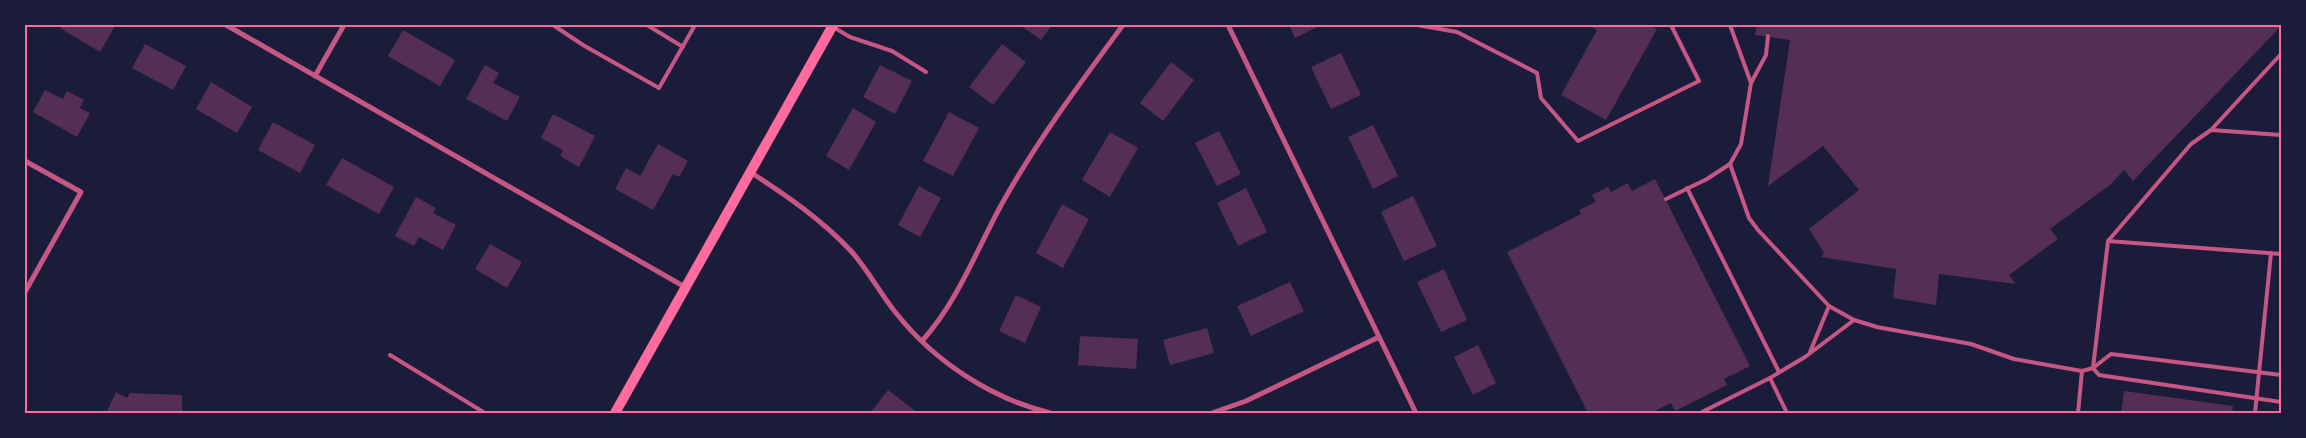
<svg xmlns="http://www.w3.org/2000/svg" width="2306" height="438" font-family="'PT Sans',sans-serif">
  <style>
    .building { fill: #542f53 }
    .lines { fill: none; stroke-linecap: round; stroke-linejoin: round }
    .service { stroke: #c65784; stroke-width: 4 }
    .minor { stroke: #c65784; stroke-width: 5 }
    .secondary { stroke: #ff6b9d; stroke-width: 10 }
    .neatline { fill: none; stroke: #ff6b9d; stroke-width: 2 }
  </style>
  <rect width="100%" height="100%" fill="#1b1b3a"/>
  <g class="building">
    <path d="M62,25H113L115,26L100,52L60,28Z"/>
    <path d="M1020,25H1052L1041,40Z"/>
    <path d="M1289,25H1321L1295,38Z"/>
    <path d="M1588,25H1649L1657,29L1606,120L1561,95L1597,30Z"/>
    <path d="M1757,25H2281V26L2133,181L2124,170L2111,184L2050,229L2058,239L2009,275L2016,284L1939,274L1936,305L1893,298L1896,269L1821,257L1824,253L1809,229L1859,190L1823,146L1768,186L1790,40L1755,35Z"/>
    <path d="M403,30L455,60L440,86L388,56Z"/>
    <path d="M145,44L186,66L173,90L132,68Z"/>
    <path d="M1002,44L1026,62L993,105L969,87Z"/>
    <path d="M1341,53L1361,95L1331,109L1311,67Z"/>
    <path d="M1171,62L1194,80L1163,121L1140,103Z"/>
    <path d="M485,65L499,73L493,83L520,97L507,121L466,99Z"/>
    <path d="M880,65L912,81L895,114L863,97Z"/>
    <path d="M211,82L252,107L237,133L196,109Z"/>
    <path d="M45,90L63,99L67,91L84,100L80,108L90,113L77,137L33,112Z"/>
    <path d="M853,108L876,122L849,170L826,156Z"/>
    <path d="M949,112L979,128L953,176L923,161Z"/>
    <path d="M553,114L595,136L579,167L560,156L563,150L541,138Z"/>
    <path d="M273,122L315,145L300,173L258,150Z"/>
    <path d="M1373,125L1398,176L1373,189L1348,137Z"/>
    <path d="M1219,131L1241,174L1217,186L1195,143Z"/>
    <path d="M1110,132L1138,148L1110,197L1082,180Z"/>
    <path d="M658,144L688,161L679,177L673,174L653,210L615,189L626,168L640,176Z"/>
    <path d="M342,158L394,187L379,214L326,185Z"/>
    <path d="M1655,179L1750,366L1724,379L1727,385L1675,411L1671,403L1651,413H1588L1507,252L1581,214L1579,210L1596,202L1592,195L1608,187L1611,192L1628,183L1632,191Z"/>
    <path d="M919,186L941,198L920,237L898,225Z"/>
    <path d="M1246,188L1267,232L1238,246L1217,203Z"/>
    <path d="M1413,196L1437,246L1404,261L1381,212Z"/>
    <path d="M416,197L436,208L433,213L456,225L443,250L419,237L414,246L395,236Z"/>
    <path d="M1062,204L1089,219L1063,268L1036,253Z"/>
    <path d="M490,244L522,262L507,288L475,269Z"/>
    <path d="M1444,269L1467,320L1441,332L1417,282Z"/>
    <path d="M1290,282L1304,311L1251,336L1237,306Z"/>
    <path d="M1016,295L1041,307L1025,343L999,331Z"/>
    <path d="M1207,328L1214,353L1170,365L1163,340Z"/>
    <path d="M1080,336L1138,339L1136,369L1078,365Z"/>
    <path d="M1478,345L1496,383L1473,395L1454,357Z"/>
    <path d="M888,390L918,413H875L872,411Z"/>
    <path d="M2124,391L2233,406L2232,413H2121Z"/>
    <path d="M116,392L127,398L130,393L182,395V413H106Z"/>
  </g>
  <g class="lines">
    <g class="service">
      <path d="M553,25L583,45L659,88L695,25"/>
      <path d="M647,25L683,47"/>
      <path d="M1417,25L1457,32L1537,73L1541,98L1578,141L1699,81L1671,25"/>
      <path d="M833,27L850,37L892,51L926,72"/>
      <path d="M1751,83L1766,55L1768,36"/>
      <path d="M2211,130L2281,135"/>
      <path d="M1730,164L1749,218L1758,230L1829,306L1854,320L1877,327L1971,344L2014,359L2082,371L2093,368L2111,354L2281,375"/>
      <path d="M1687,188L1779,372"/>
      <path d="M1666,199L1707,179L1730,164L1741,144L1751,83L1730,25"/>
      <path d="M2108,241L2191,144L2211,130L2281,54"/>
      <path d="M2281,254L2108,241L2093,368L2099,375L2281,402"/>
      <path d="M1810,352L1829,306"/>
      <path d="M390,355L485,413"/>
      <path d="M1770,378L1787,413"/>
      <path d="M1700,413L1770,378L1805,357L1854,320"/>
      <path d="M2078,413L2082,371"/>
      <path d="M2255,413L2271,253"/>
    </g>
    <g class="minor">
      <path d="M226,25L685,287"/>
      <path d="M1228,25L1416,413"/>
      <path d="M315,76L344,25"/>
      <path d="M25,161L81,192L25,292"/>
      <path d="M750,172C786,195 822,220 851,251C868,270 880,293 896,313C934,361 990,398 1050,413"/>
      <path d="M922,341C959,300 977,248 1004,200C1039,138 1081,82 1123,25"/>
      <path d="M1212,413L1246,401L1379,337"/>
    </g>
    <path class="secondary" d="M615,413L833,25"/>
  </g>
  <rect width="2306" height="438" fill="none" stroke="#1b1b3a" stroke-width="52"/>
  <rect x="26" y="26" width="2254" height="386" class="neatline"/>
</svg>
